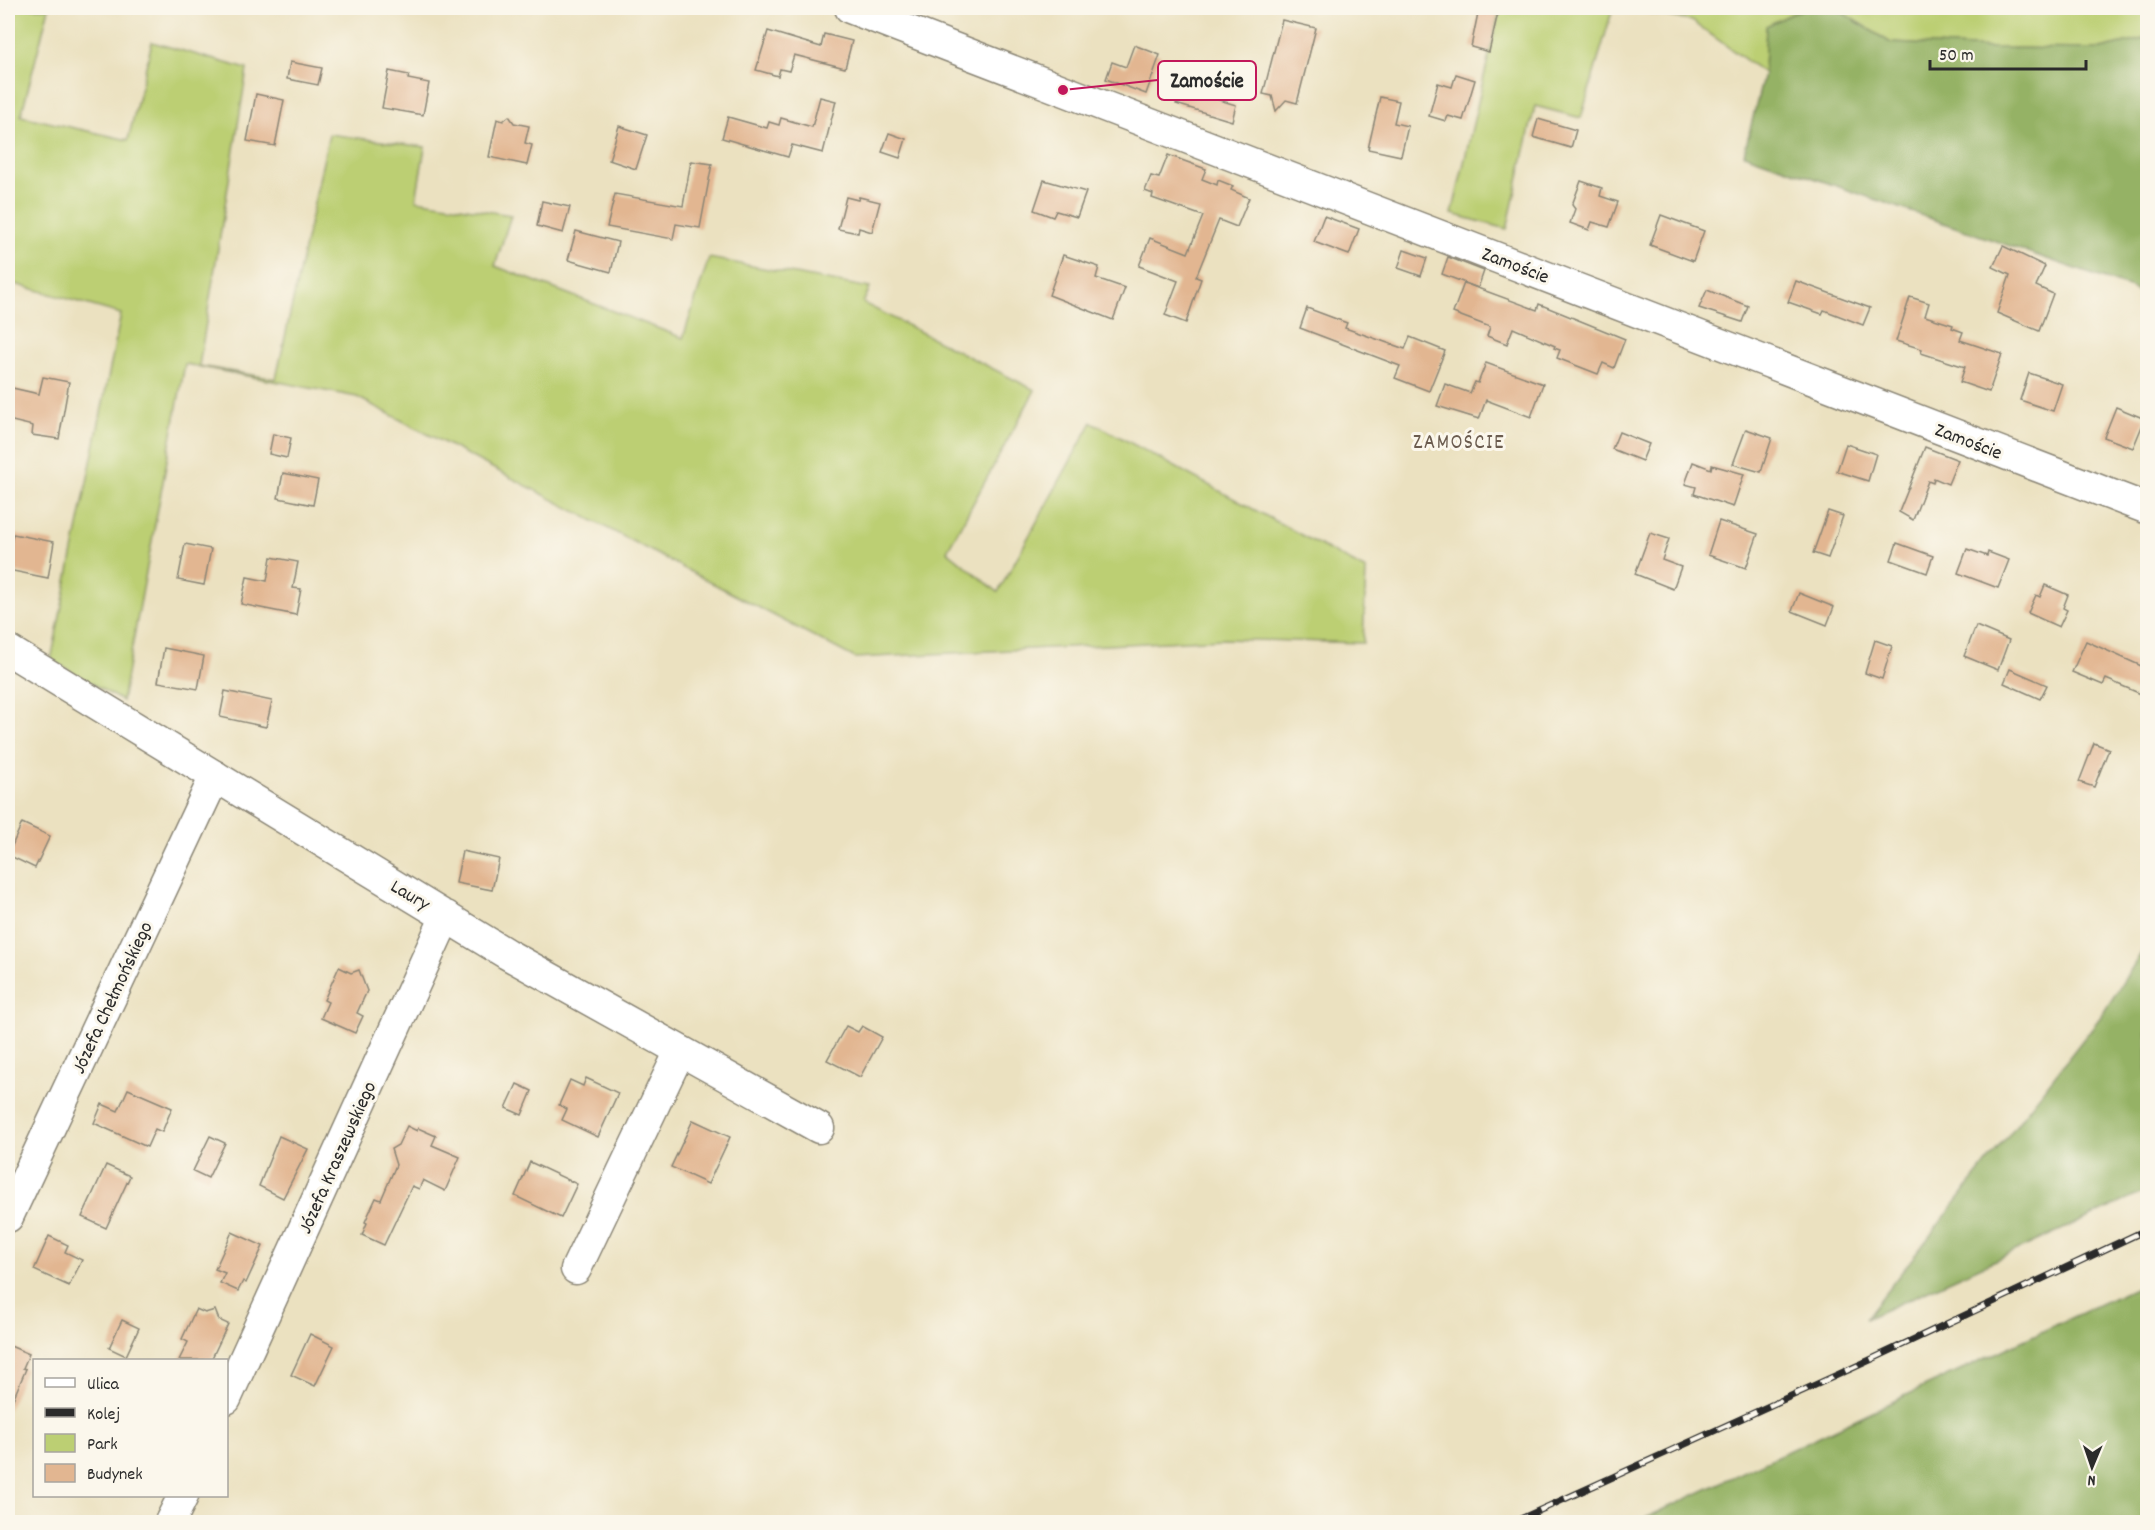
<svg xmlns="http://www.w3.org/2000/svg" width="2155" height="1530" font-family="Dekko,sans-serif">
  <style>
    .green { fill: #bccf73; stroke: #747d4f; stroke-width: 1.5 }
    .forest { fill: #95b265; stroke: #606e48; stroke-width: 1.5 }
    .building { fill: #e2b691 }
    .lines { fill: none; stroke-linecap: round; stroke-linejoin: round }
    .minor-casing { stroke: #8b8676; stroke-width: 33 }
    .minor { stroke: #fff; stroke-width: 30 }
    .rail-casing { stroke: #2b2b2b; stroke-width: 7 }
    .rail { stroke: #fbf7ec; stroke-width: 4.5; stroke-dasharray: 14; stroke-linecap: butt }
    .labels { text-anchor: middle; stroke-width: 6; stroke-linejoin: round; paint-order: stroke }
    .street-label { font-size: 20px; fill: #2b2b2b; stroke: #fbf7ec }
    .neighbourhood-label { font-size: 21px; letter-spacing: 1.5px; fill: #6b5c4f; stroke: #fbf7ec }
    .leader { fill: none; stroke: #c2185b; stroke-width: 2 }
    .callout-dot { fill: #c2185b; stroke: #fbf7ec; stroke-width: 2 }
    .callout { fill: #fbf7ec; stroke: #c2185b; stroke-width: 2 }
    .callout-label { font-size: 21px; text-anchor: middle; font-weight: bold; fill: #2b2b2b }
  </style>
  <rect width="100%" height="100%" fill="#fbf7ec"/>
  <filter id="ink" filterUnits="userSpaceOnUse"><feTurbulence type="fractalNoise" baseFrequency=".0167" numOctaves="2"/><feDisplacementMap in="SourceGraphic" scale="12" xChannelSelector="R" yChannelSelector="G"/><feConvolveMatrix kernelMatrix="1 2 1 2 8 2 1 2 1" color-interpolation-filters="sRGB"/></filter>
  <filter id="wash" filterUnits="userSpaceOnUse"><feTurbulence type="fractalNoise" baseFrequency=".008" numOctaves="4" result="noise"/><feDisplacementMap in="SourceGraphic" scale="24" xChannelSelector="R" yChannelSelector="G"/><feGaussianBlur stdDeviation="1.35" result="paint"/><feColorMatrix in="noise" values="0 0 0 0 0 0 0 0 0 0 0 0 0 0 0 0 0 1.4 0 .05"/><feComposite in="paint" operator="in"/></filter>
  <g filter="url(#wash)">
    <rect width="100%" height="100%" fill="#ebe1c0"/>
    <g class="green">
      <path d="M8,8H49L21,116L128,140L152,42L247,69L199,366L276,379L329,134L425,147L416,200L511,215L495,266L683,338L709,258L870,288L863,303L1035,390L947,551L998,592L1092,422L1366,570L1363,643L1223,639L855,658L357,397L185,364L122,701L51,660L121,314L8,282Z"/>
      <path d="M1500,8H1613L1581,118L1535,106L1507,229L1452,214Z"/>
      <path d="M1624,8H1804L1766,26L1764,73L1692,21Z"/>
      <path d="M1835,8H2147V38L2101,49L1993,48L1891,43Z"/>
    </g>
    <g class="forest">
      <path d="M1804,8H1835L1891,43L1993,48L2101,49L2147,38V299L2131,288L1744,154L1764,73L1766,26Z"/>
      <path d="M2147,944V1191L1865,1319L2102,1015Z"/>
      <path d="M2147,1282V1522H1637Z"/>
    </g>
    <g id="blocks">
      <g class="building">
        <path d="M1479,8H1499L1489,52L1471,47Z"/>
        <path d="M1282,20L1316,28L1297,103L1286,100L1276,111L1272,96L1263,94Z"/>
        <path d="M768,31L821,47L824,34L852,41L845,68L794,55L789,71L780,69L778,76L756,70Z"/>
        <path d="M1134,45L1160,55L1146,94L1106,79L1112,62L1126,67Z"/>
        <path d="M290,62L322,68L318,85L287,79Z"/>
        <path d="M389,71L409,75L408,79L429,83L423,115L382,108Z"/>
        <path d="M1193,74L1224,82L1219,100L1236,105L1232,121L1176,104L1183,81L1190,83Z"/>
        <path d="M1456,74L1475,80L1463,120L1448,116L1446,121L1429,116L1438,83L1452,87Z"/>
        <path d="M256,94L284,100L275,146L247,141Z"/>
        <path d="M820,97L836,101L823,153L792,145L788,157L722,138L728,117L767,128L769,122L779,125L781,118L812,127Z"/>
        <path d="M1380,97L1399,101L1394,123L1408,126L1401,156L1368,149Z"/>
        <path d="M509,116L514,123L529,126L525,143L532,145L527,165L489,157L497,119L503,121Z"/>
        <path d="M1538,119L1576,130L1571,148L1533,137Z"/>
        <path d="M619,126L647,135L636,169L609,160Z"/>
        <path d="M889,133L906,139L900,158L882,152Z"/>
        <path d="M1168,155L1206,169L1202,179L1217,185L1218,180L1233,186L1231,190L1249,198L1237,227L1219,220L1196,277L1201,279L1186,323L1165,315L1178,281L1139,266L1150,238L1188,253L1203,216L1152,198L1153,194L1145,191L1151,176L1159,178Z"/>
        <path d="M691,161L712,164L700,228L676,224L673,239L607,227L615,194L683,206Z"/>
        <path d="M1044,180L1086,192L1077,217L1056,211L1053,217L1034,210Z"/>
        <path d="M1581,181L1602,188L1600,196L1618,202L1609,227L1592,222L1589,230L1570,223L1575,209L1572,205Z"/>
        <path d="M846,197L858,200L859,197L880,202L872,232L859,228L858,233L838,229Z"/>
        <path d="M542,201L570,207L563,233L537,226Z"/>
        <path d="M1661,215L1704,231L1693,261L1650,245Z"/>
        <path d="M1324,216L1359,229L1349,255L1314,242Z"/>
        <path d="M576,231L618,242L611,272L568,260Z"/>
        <path d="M2003,246L2045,266L2036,286L2053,294L2039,331L1997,313L2010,275L1993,267Z"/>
        <path d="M1404,250L1427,258L1421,276L1398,268Z"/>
        <path d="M1063,255L1099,267L1096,278L1125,288L1113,320L1049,295Z"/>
        <path d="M1448,257L1484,271L1478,288L1442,274Z"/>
        <path d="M1796,281L1870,308L1863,325L1824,310L1822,314L1788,302Z"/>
        <path d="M1464,283L1537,310L1539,304L1625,339L1614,368L1603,363L1598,374L1557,358L1560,350L1554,348L1555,346L1513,328L1507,344L1487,336L1490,327L1453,313Z"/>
        <path d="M1707,290L1748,306L1742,322L1699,308Z"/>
        <path d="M1910,297L1929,303L1925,316L1953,325L1952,328L1963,332L1960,340L2002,354L1989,392L1960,382L1965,367L1921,353L1922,349L1896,341Z"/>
        <path d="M1307,308L1347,323L1345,328L1405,349L1410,337L1445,351L1429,391L1395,378L1400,366L1300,328Z"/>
        <path d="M1486,363L1543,384L1531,417L1486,400L1479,419L1437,406L1445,384L1470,393L1475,382L1478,383Z"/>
        <path d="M2029,373L2062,384L2053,411L2020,400Z"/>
        <path d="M43,377L69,382L59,439L32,435L33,426L8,420V387L39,394Z"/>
        <path d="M2116,407L2145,419L2133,448L2104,437Z"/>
        <path d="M1746,429L1772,438L1761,472L1733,464Z"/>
        <path d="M1619,432L1649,444L1642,461L1612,449Z"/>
        <path d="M273,434L291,438L287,458L269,454Z"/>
        <path d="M1846,444L1876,454L1868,481L1837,471Z"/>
        <path d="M1925,447L1958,460L1948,484L1934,478L1933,483L1928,481L1913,520L1899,512Z"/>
        <path d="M1693,462L1711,469L1712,465L1744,474L1733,507L1694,494L1696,487L1685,484Z"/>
        <path d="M283,473L318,480L313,505L278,498Z"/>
        <path d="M1828,511L1843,516L1828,558L1813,553Z"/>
        <path d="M1719,521L1758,534L1746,568L1708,555Z"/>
        <path d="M1650,533L1669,539L1662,560L1681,567L1673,589L1635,574Z"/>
        <path d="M13,534L54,542L48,578L8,570V542L11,543Z"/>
        <path d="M1897,543L1933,556L1927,573L1891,560Z"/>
        <path d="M185,544L211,549L204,585L178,580Z"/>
        <path d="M1967,549L1987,556L1988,552L2009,560L1998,588L1958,573Z"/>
        <path d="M271,557L298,562L293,588L301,589L296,615L241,604L247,577L267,581Z"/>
        <path d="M2045,585L2068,595L2063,608L2067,610L2059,627L2028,613L2036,595L2040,597Z"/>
        <path d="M1799,593L1834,607L1827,625L1792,611Z"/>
        <path d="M1976,626L2009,640L1998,670L1964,656Z"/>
        <path d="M1875,640L1892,646L1882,679L1865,673Z"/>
        <path d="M2086,641L2148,669V697L2106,679L2103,685L2072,672Z"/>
        <path d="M164,648L204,656L198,689L158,682Z"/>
        <path d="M2010,669L2047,685L2040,699L2004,683Z"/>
        <path d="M225,691L272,701L266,727L220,717Z"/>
        <path d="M2094,743L2109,749L2094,787L2079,782Z"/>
        <path d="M22,823L50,836L35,868L8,855Z"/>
        <path d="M462,851L499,859L492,890L456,883Z"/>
        <path d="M339,967L351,973L359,970L367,991L357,1013L363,1016L355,1033L321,1018L328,1002L324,1000Z"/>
        <path d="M846,1026L858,1032L862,1026L882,1037L860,1077L827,1060Z"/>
        <path d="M586,1078L618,1093L598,1137L562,1120L567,1109L559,1105L570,1080L583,1086Z"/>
        <path d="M517,1084L532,1091L522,1115L506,1108Z"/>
        <path d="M128,1089L172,1108L162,1132L155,1129L147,1147L94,1123L102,1104L118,1111Z"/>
        <path d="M693,1120L730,1137L708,1184L671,1167Z"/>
        <path d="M407,1126L417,1131L418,1128L436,1136L432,1145L460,1157L445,1191L423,1180L419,1189L412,1186L384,1245L362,1235L367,1223L365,1222L376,1198L381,1200L396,1165L391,1149L398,1145Z"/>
        <path d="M210,1136L225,1143L208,1178L193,1171Z"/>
        <path d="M279,1136L308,1149L283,1198L259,1186Z"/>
        <path d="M530,1162L577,1184L561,1218L515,1196Z"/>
        <path d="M106,1165L130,1176L106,1228L82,1217Z"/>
        <path d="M232,1232L263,1246L246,1283L243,1281L238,1291L220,1283L225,1273L215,1269Z"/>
        <path d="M49,1236L68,1245L65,1252L82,1260L69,1286L34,1270Z"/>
        <path d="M196,1309L205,1313L215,1310L219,1320L228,1324L211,1360H179L188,1342L182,1339Z"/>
        <path d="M122,1320L139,1328L126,1356L109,1348Z"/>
        <path d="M310,1334L334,1346L315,1386L291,1375Z"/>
        <path d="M8,1345L29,1354L23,1368L26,1369L8,1411Z"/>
      </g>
    </g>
  </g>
  <g filter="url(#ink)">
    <use href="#blocks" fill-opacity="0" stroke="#8b8676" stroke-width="1.5"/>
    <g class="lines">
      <g class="minor-casing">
        <g id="minor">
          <path d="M850,8L2148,509"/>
          <path d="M8,650L507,954L819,1128"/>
          <path d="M8,1217L215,776"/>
          <path d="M576,1269L680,1051"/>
          <path d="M226,1399L446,916"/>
          <path d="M170,1522L183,1496"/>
        </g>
      </g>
      <use href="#minor" class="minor"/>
      <g class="rail-casing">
        <path id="rail" d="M1514,1522L1870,1360L2148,1229"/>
      </g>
      <use href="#rail" class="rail"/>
    </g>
  </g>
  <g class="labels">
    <g class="street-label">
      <text transform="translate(1516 264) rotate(21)" y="7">Zamoście</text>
      <text transform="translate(1969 440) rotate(21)" y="7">Zamoście</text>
      <text transform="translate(411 894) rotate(31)" y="7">Laury</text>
      <text transform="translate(111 997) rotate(-65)" y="7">Józefa Chełmońskiego</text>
      <text transform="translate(336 1157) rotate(-66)" y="7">Józefa Kraszewskiego</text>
    </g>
    <g class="neighbourhood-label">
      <text x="1459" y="448">ZAMOŚCIE</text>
    </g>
  </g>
  <path class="leader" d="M1063 90L1158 80"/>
  <circle class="callout-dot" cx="1063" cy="90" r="6"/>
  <rect class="callout" x="1158" y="61" width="98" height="39" rx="6"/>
  <g class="callout-label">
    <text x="1207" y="87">Zamoście</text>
  </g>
  <rect width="2155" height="1530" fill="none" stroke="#fbf7ec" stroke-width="30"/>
  <rect x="33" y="1359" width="195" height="138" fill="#fbf7ec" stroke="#a8a59f" stroke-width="1.5"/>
  <rect x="45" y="1378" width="30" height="9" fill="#ffffff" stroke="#a8a59f" stroke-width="1.5"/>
  <text x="87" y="1389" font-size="18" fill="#2b2b2b">Ulica</text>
  <rect x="45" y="1408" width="30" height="9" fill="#2b2b2b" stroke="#a8a59f" stroke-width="1.5"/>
  <text x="87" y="1419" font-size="18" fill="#2b2b2b">Kolej</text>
  <rect x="45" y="1434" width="30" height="18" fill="#bccf73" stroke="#a8a59f" stroke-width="1.5"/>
  <text x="87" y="1449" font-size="18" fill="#2b2b2b">Park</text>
  <rect x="45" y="1464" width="30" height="18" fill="#e2b691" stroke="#a8a59f" stroke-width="1.5"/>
  <text x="87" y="1479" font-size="18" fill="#2b2b2b">Budynek</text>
  <g transform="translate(2092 1467) rotate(182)" stroke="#fbf7ec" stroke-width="4.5" paint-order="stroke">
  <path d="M0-4.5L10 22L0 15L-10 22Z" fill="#2b2b2b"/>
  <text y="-9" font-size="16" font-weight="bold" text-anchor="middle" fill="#2b2b2b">N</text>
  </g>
  <path d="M1930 60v9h156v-9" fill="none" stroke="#2b2b2b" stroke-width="3"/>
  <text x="1939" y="60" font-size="18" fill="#2b2b2b" stroke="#fbf7ec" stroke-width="4.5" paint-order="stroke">50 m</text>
</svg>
